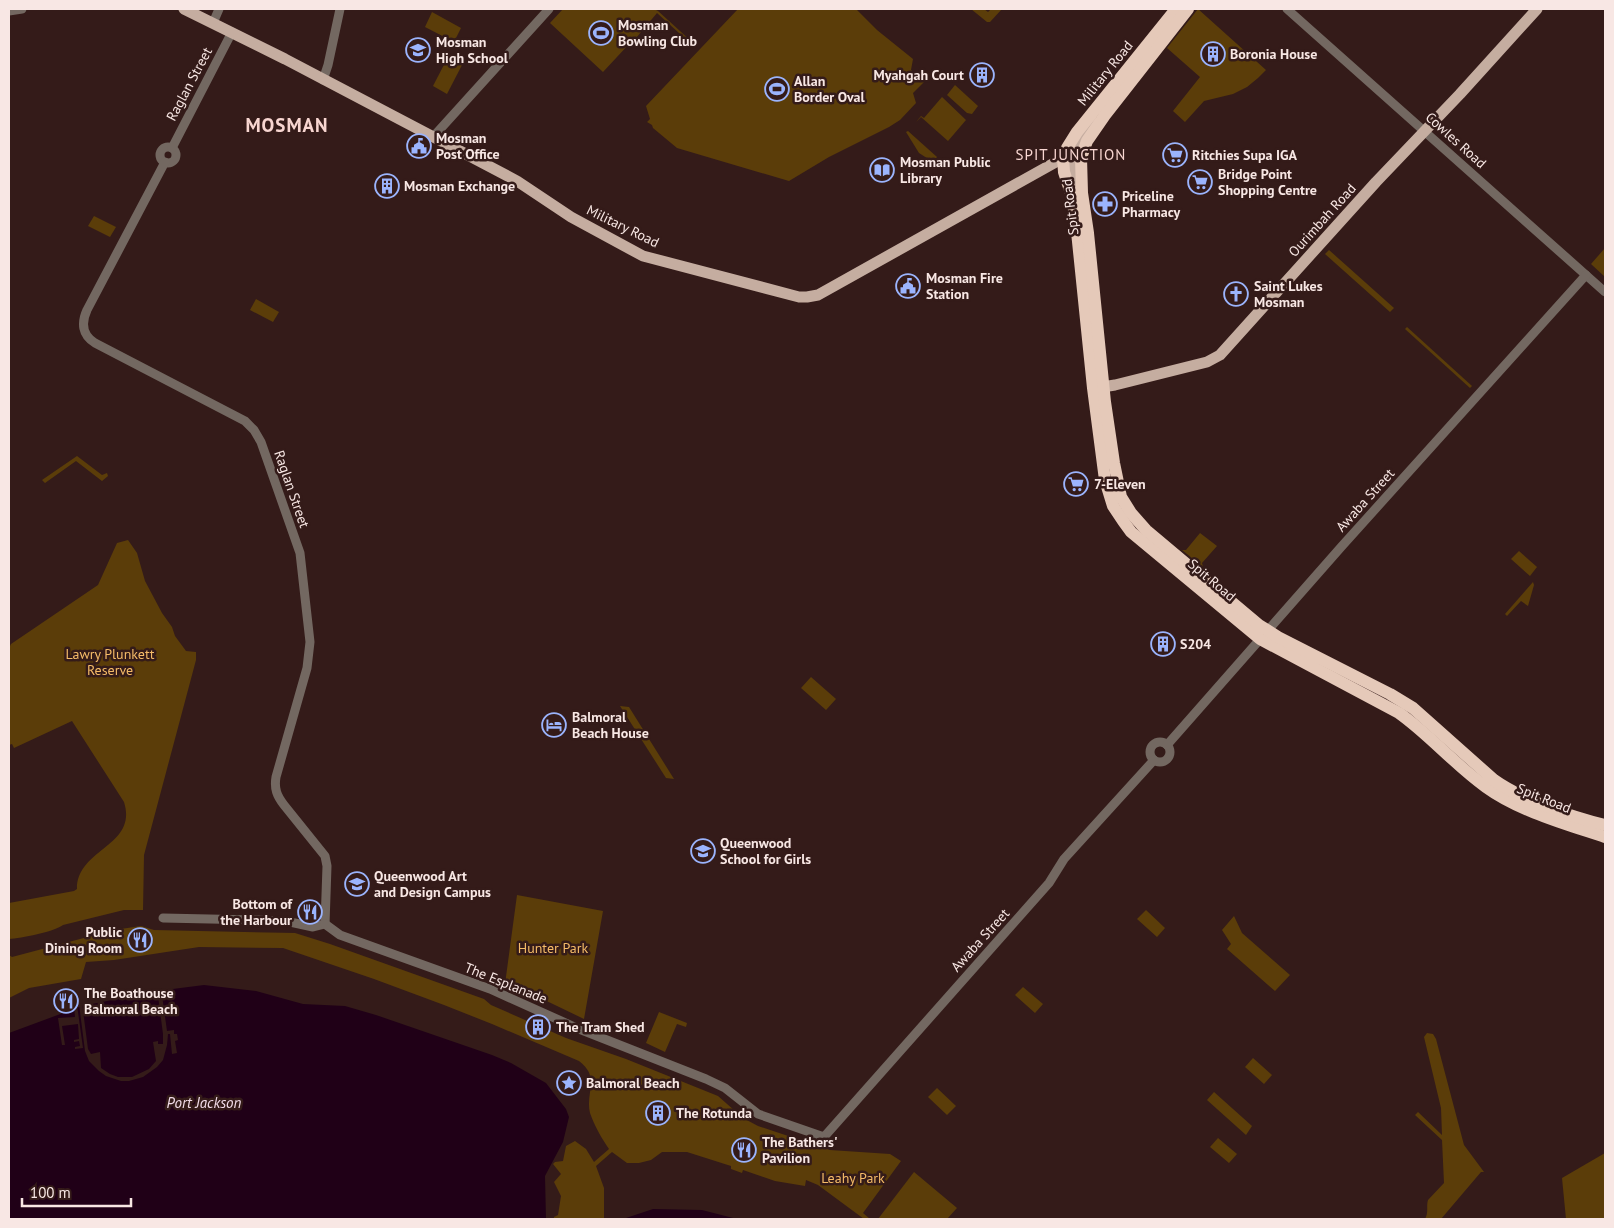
<svg xmlns="http://www.w3.org/2000/svg" width="1614" height="1228" font-family="'PT Sans',sans-serif">
  <style>
    .green { fill: #5b3d09 }
    .water { fill: #200017 }
    .pier { fill: #341b19 }
    .lines { fill: none; stroke-linecap: round; stroke-linejoin: round }
    .minor { stroke: #736861; stroke-width: 9 }
    .major { stroke: #c5ada0; stroke-width: 11 }
    .highway { stroke: #e5c9b9; stroke-width: 12 }
    .labels { text-anchor: middle; stroke-width: 5; stroke-linejoin: round; paint-order: stroke }
    .poi-label { font-size: 14px; font-weight: bold; fill: #f8e7e4; stroke: #341b19; text-anchor: start }
    .street-label { font-size: 14px; fill: #f8e7e4; stroke: #341b19 }
    .park-label { font-size: 14px; fill: #f5bb68; stroke: #341b19 }
    .neighbourhood-label { font-size: 15px; letter-spacing: 1px; fill: #f8d6d1; stroke: #341b19 }
    .water-label { font-size: 15px; font-style: italic; fill: #f2dce9; stroke: #341b19 }
    .district-label { font-size: 19px; font-weight: bold; letter-spacing: 1px; fill: #f8d6d1; stroke: #341b19 }
  </style>
  <rect width="100%" height="100%" fill="#341b19"/>
  <g class="green">
    <path d="M563,9H654L658,11L691,41L690,43L657,13L631,44L630,43L603,72L550,23Z"/>
    <path d="M738,9H856L877,30L913,59L911,70L924,82L913,93L916,103L900,120L889,127L829,157L789,181L677,148L653,128L652,125L647,122L650,119L646,106Z"/>
    <path d="M971,9H984L988,12L991,9H1002L990,22H987Z"/>
    <path d="M1198,9L1266,70L1258,78L1247,87L1233,94L1204,101L1185,122L1173,111L1200,77L1167,48Z"/>
    <path d="M432,12L461,28L454,42L425,27Z"/>
    <path d="M448,57L462,65L447,94L433,86Z"/>
    <path d="M955,85L978,106L972,114L967,113L947,95Z"/>
    <path d="M942,97L966,120L948,141L921,117L916,122L921,116L924,118Z"/>
    <path d="M908,131L937,157L933,162L919,153L906,132Z"/>
    <path d="M94,216L116,227L110,237L88,226Z"/>
    <path d="M1605,248V277L1591,264Z"/>
    <path d="M1329,250L1394,308L1390,312L1325,254Z"/>
    <path d="M256,299L279,312L273,322L250,310Z"/>
    <path d="M1407,327L1472,386L1470,388L1405,329Z"/>
    <path d="M77,456L102,475L107,473L108,476L102,481L76,461L45,483L42,480Z"/>
    <path d="M1200,533L1217,546L1202,563L1203,567L1182,550H1186Z"/>
    <path d="M128,540L137,553L145,581L162,613L172,627L175,636L186,651L196,652V660L144,855L143,910H124L63,925C54,932 21,938 9,939V903L74,891L77,889C77,848 138,847 124,802L72,721L14,748L12,744L9,745V648L11,644L98,585L117,543Z"/>
    <path d="M1519,551L1537,567L1530,576L1511,559Z"/>
    <path d="M1533,582L1534,585L1528,606L1521,601L1507,616L1505,614Z"/>
    <path d="M811,677L836,699L826,710L801,688Z"/>
    <path d="M620,706L629,707L674,779L666,778Z"/>
    <path d="M517,895L603,911L584,1019L528,992L505,984Z"/>
    <path d="M1146,910L1165,928L1157,937L1137,919Z"/>
    <path d="M1234,916L1242,933L1290,975L1275,991L1227,949L1231,944L1222,930Z"/>
    <path d="M141,926L154,930L295,933L330,944L484,999L491,1005L566,1038L626,1059L718,1096L743,1118L758,1126L830,1150L890,1154L901,1161L863,1213L870,1219H864L818,1185L806,1180L805,1186L775,1181L743,1170L742,1173L731,1169V1166L687,1152H662L651,1160L639,1163H627L612,1152L596,1166L604,1188V1219H554V1217L558,1215L561,1196L554,1182L561,1174L553,1164L555,1162L563,1161L566,1146L575,1141L586,1149L594,1162L609,1149C602,1139 594,1125 590,1113C585,1092 601,1078 579,1061L492,1024L444,1005L374,979L283,948L199,947L114,960L86,962L81,979L29,988L9,998V955L12,957L114,930Z"/>
    <path d="M1023,987L1043,1004L1035,1013L1015,995Z"/>
    <path d="M659,1012L687,1023L686,1027L677,1024L665,1052L646,1043Z"/>
    <path d="M1427,1033L1433,1034L1436,1039L1464,1145L1484,1172H1481L1441,1219H1425C1429,1212 1426,1206 1428,1200L1444,1183L1442,1140L1415,1115L1418,1112L1442,1135L1441,1108L1424,1037Z"/>
    <path d="M1253,1058L1272,1075L1264,1084L1245,1067Z"/>
    <path d="M937,1088L956,1106L947,1115L928,1097Z"/>
    <path d="M1214,1092L1252,1126L1246,1135L1207,1100Z"/>
    <path d="M1218,1138L1237,1154L1229,1163L1210,1147Z"/>
    <path d="M1605,1153V1219H1566L1562,1178Z"/>
    <path d="M914,1172L957,1208L947,1219H878Z"/>
  </g>
  <g class="water">
    <path d="M204,985L256,991L303,1004L345,1006L376,1015L492,1055L511,1063L546,1083L566,1109L569,1117L563,1142L545,1176L546,1219H9V1033L82,1006L157,991Z"/>
    <path d="M653,1209L702,1210L737,1219H623Z"/>
  </g>
  <g class="pier">
    <path d="M157,988H161L167,1031L174,1030V1034H177L178,1040L175,1041L177,1053L172,1054L170,1034H168L167,1045L163,1060L157,1067L143,1077L129,1081H121L106,1076L99,1071L89,1061L85,1051L79,1004L82,1003L88,1049L91,1054L100,1052L101,1068L110,1074L118,1077H132L149,1069L156,1061L153,1042L158,1041V1044H163V1034Z"/>
    <path d="M77,1005L83,1048L75,1049V1047L80,1046L79,1041L74,1042V1040L79,1039L78,1024L62,1026L65,1045H62L58,1018L75,1017L74,1006Z"/>
  </g>
  <g class="lines">
    <g class="minor">
      <path d="M1287,9L1605,292"/>
      <path d="M9,11L22,9"/>
      <path d="M213,23L219,9"/>
      <path d="M323,80L328,65L340,9"/>
      <path d="M433,137L549,9"/>
      <circle cx="168" cy="155" r="8"/>
      <path d="M172,148L232,32"/>
      <path d="M165,162L87,310C81,323 82,335 95,343L245,421L254,430L261,442L300,553L310,642L307,668L276,777C274,789 277,796 284,805L325,856L327,866L325,924"/>
      <circle cx="1160" cy="752" r="10"/>
      <path d="M1167,745L1342,546L1586,275"/>
      <path d="M163,918L259,920L290,922L313,927L325,924"/>
      <path d="M325,924L340,935L490,989L579,1029L706,1079L725,1088L758,1114L824,1137L1049,883L1064,859L1154,760"/>
    </g>
    <g class="major">
      <path d="M184,9L285,59L517,181L571,217L643,256L799,297H807L818,295L1063,158L1071,152L1094,123"/>
      <path d="M1063,158C1074,164 1076,177 1080,188"/>
      <path d="M1096,388L1115,385L1207,362L1220,355L1376,182L1460,94L1537,9"/>
    </g>
    <g class="highway">
      <path d="M1176,9L1077,132L1067,148L1063,158L1064,172L1071,193L1076,222L1093,388L1105,480L1113,506L1123,521L1131,532L1260,639L1399,713C1430,735 1455,765 1486,787C1519,811 1566,824 1605,837"/>
      <path d="M1188,9L1105,115L1087,141L1081,158L1082,193L1088,233L1105,402L1114,463L1121,497L1131,513L1146,530L1259,625L1278,637L1390,694L1413,708L1494,780C1522,800 1572,817 1605,825"/>
    </g>
  </g>
  <defs>
    <g id="stadium-ring" transform="scale(1.25)"><circle r="9.5" fill="#341b19" stroke="#9bb4fd" stroke-width="1.5"/><path d="M0-5a6.5 5 0 1 0 0 10a6.5 5 0 1 0 0-10ZM-3.5-1.8h7v3.6h-7Z" fill="#9bb4fd"/></g>
    <g id="school-ring" transform="scale(1.25)"><circle r="9.5" fill="#341b19" stroke="#9bb4fd" stroke-width="1.5"/><path d="M0-5L7-2L0 1L-7-2ZM-4 1L0 2.5L4 1V4Q0 6-4 4Z" fill="#9bb4fd"/></g>
    <g id="building-ring" transform="scale(1.25)"><circle r="9.5" fill="#341b19" stroke="#9bb4fd" stroke-width="1.5"/><path d="M-4-6H4V6H1V3H-1V6H-4ZM-2.5-4.3h1.7v1.8h-1.7ZM.8-4.3h1.7v1.8H.8ZM-2.5-1h1.7V.8h-1.7ZM.8-1h1.7V.8H.8Z" fill="#9bb4fd"/></g>
    <g id="civic-ring" transform="scale(1.25)"><circle r="9.5" fill="#341b19" stroke="#9bb4fd" stroke-width="1.5"/><path d="M-.6-6.5H3V-4.5H.6V-3L4-1V1h2V6H-6V1h2V-1L-.6-3ZM-1.2 2.5V6h2.4V2.5Z" fill="#9bb4fd"/></g>
    <g id="supermarket-ring" transform="scale(1.25)"><circle r="9.5" fill="#341b19" stroke="#9bb4fd" stroke-width="1.5"/><path d="M-6-5.5h2.5l.6 2H6L4.5 2H-2.5L-4.4-4H-6ZM-1.5 3.2a1.3 1.3 0 1 0 .1 0ZM3 3.2a1.3 1.3 0 1 0 .1 0Z" fill="#9bb4fd"/></g>
    <g id="library-ring" transform="scale(1.25)"><circle r="9.5" fill="#341b19" stroke="#9bb4fd" stroke-width="1.5"/><path d="M-6-4Q-3-5.5-.7-3.5V5Q-3 3-6 4ZM6-4Q3-5.5 .7-3.5V5Q3 3 6 4Z" fill="#9bb4fd"/></g>
    <g id="pharmacy-ring" transform="scale(1.25)"><circle r="9.5" fill="#341b19" stroke="#9bb4fd" stroke-width="1.5"/><path d="M-2-6h4v4h4v4h-4v4h-4v-4h-4v-4h4Z" fill="#9bb4fd"/></g>
    <g id="church-ring" transform="scale(1.25)"><circle r="9.5" fill="#341b19" stroke="#9bb4fd" stroke-width="1.5"/><path d="M-1.2-6h2.4v3.5h3.3v2.4h-3.3V6h-2.4V-.1h-3.3v-2.4h3.3Z" fill="#9bb4fd"/></g>
    <g id="hotel-ring" transform="scale(1.25)"><circle r="9.5" fill="#341b19" stroke="#9bb4fd" stroke-width="1.5"/><path d="M-6-4.5h1.5V1H6V5H4.5V3h-9V5H-6ZM-4 0a1.8 1.8 0 1 1 3.6 0ZM.5 0V-2.5h3Q6-2.5 6 0Z" fill="#9bb4fd"/></g>
    <g id="restaurant-ring" transform="scale(1.25)"><circle r="9.5" fill="#341b19" stroke="#9bb4fd" stroke-width="1.5"/><path d="M-5-6h1v4h1v-4h1v4h1v-4h1v5L-1.5 .5V6h-2V.5L-5-1ZM5-6V6H3V1.5H1.5Q1.5-4 5-6Z" fill="#9bb4fd"/></g>
    <g id="sight-ring" transform="scale(1.25)"><circle r="9.5" fill="#341b19" stroke="#9bb4fd" stroke-width="1.5"/><path d="M0-6L1.8-2.2L6-1.7L2.9 1.2L3.7 5.4L0 3.3L-3.7 5.4L-2.9 1.2L-6-1.7L-1.8-2.2Z" fill="#9bb4fd"/></g>
  </defs>
  <g fill-rule="evenodd">
    <use href="#stadium-ring" x="601" y="33"/>
    <use href="#school-ring" x="418" y="50"/>
    <use href="#building-ring" x="1213" y="54"/>
    <use href="#building-ring" x="982" y="75"/>
    <use href="#stadium-ring" x="777" y="89"/>
    <use href="#civic-ring" x="419" y="146"/>
    <use href="#supermarket-ring" x="1175" y="155"/>
    <use href="#library-ring" x="882" y="170"/>
    <use href="#supermarket-ring" x="1200" y="182"/>
    <use href="#building-ring" x="387" y="186"/>
    <use href="#pharmacy-ring" x="1105" y="204"/>
    <use href="#civic-ring" x="908" y="286"/>
    <use href="#church-ring" x="1236" y="294"/>
    <use href="#supermarket-ring" x="1076" y="484"/>
    <use href="#building-ring" x="1163" y="644"/>
    <use href="#hotel-ring" x="554" y="725"/>
    <use href="#school-ring" x="703" y="851"/>
    <use href="#school-ring" x="357" y="884"/>
    <use href="#restaurant-ring" x="310" y="912"/>
    <use href="#restaurant-ring" x="140" y="940"/>
    <use href="#restaurant-ring" x="66" y="1001"/>
    <use href="#building-ring" x="538" y="1027"/>
    <use href="#sight-ring" x="569" y="1083"/>
    <use href="#building-ring" x="658" y="1113"/>
    <use href="#restaurant-ring" x="744" y="1150"/>
  </g>
  <g class="labels">
    <g class="poi-label">
      <text x="618" y="30">Mosman<tspan x="618" dy="16">Bowling Club</tspan></text>
      <text x="436" y="47">Mosman<tspan x="436" dy="16">High School</tspan></text>
      <text x="1230" y="59">Boronia House</text>
      <text x="964" y="80" text-anchor="end">Myahgah Court</text>
      <text x="794" y="86">Allan<tspan x="794" dy="16">Border Oval</tspan></text>
      <text x="436" y="143">Mosman<tspan x="436" dy="16">Post Office</tspan></text>
      <text x="1192" y="160">Ritchies Supa IGA</text>
      <text x="900" y="167">Mosman Public<tspan x="900" dy="16">Library</tspan></text>
      <text x="1218" y="179">Bridge Point<tspan x="1218" dy="16">Shopping Centre</tspan></text>
      <text x="404" y="191">Mosman Exchange</text>
      <text x="1122" y="201">Priceline<tspan x="1122" dy="16">Pharmacy</tspan></text>
      <text x="926" y="283">Mosman Fire<tspan x="926" dy="16">Station</tspan></text>
      <text x="1254" y="291">Saint Lukes<tspan x="1254" dy="16">Mosman</tspan></text>
      <text x="1094" y="489">7-Eleven</text>
      <text x="1180" y="649">S204</text>
      <text x="572" y="722">Balmoral<tspan x="572" dy="16">Beach House</tspan></text>
      <text x="720" y="848">Queenwood<tspan x="720" dy="16">School for Girls</tspan></text>
      <text x="374" y="881">Queenwood Art<tspan x="374" dy="16">and Design Campus</tspan></text>
      <text x="292" y="909" text-anchor="end">Bottom of<tspan x="292" dy="16">the Harbour</tspan></text>
      <text x="122" y="937" text-anchor="end">Public<tspan x="122" dy="16">Dining Room</tspan></text>
      <text x="84" y="998">The Boathouse<tspan x="84" dy="16">Balmoral Beach</tspan></text>
      <text x="556" y="1032">The Tram Shed</text>
      <text x="586" y="1088">Balmoral Beach</text>
      <text x="676" y="1118">The Rotunda</text>
      <text x="762" y="1147">The Bathers'<tspan x="762" dy="16">Pavilion</tspan></text>
    </g>
    <g class="street-label">
      <text transform="translate(1105 73) rotate(-51)" y="5">Military Road</text>
      <text transform="translate(189 84) rotate(-62)" y="5">Raglan Street</text>
      <text transform="translate(1456 140) rotate(42)" y="5">Cowles Road</text>
      <text transform="translate(1070 207) rotate(-97)" y="5">Spit Road</text>
      <text transform="translate(1322 220) rotate(-48)" y="5">Ourimbah Road</text>
      <text transform="translate(623 226) rotate(26)" y="5">Military Road</text>
      <text transform="translate(292 489) rotate(71)" y="5">Raglan Street</text>
      <text transform="translate(1365 500) rotate(-48)" y="5">Awaba Street</text>
      <text transform="translate(1212 580) rotate(40)" y="5">Spit Road</text>
      <text transform="translate(1544 798) rotate(22)" y="5">Spit Road</text>
      <text transform="translate(980 940) rotate(-48)" y="5">Awaba Street</text>
      <text transform="translate(506 983) rotate(22)" y="5">The Esplanade</text>
    </g>
    <g class="park-label">
      <text x="110" y="659">Lawry Plunkett<tspan x="110" dy="16">Reserve</tspan></text>
      <text x="553" y="953">Hunter Park</text>
      <text x="853" y="1183">Leahy Park</text>
    </g>
    <g class="neighbourhood-label">
      <text x="1071" y="160">SPIT JUNCTION</text>
    </g>
    <g class="water-label">
      <text x="204" y="1108">Port Jackson</text>
    </g>
    <g class="district-label">
      <text x="287" y="132">MOSMAN</text>
    </g>
  </g>
  <rect width="1614" height="1228" fill="none" stroke="#f8e7e4" stroke-width="20"/>
  <path d="M22 1198v8h109v-8" fill="none" stroke="#f8e7e4" stroke-width="2.5"/>
  <text x="30" y="1198" font-size="15" fill="#f8e7e4" stroke="#341b19" stroke-width="4" paint-order="stroke">100 m</text>
</svg>
